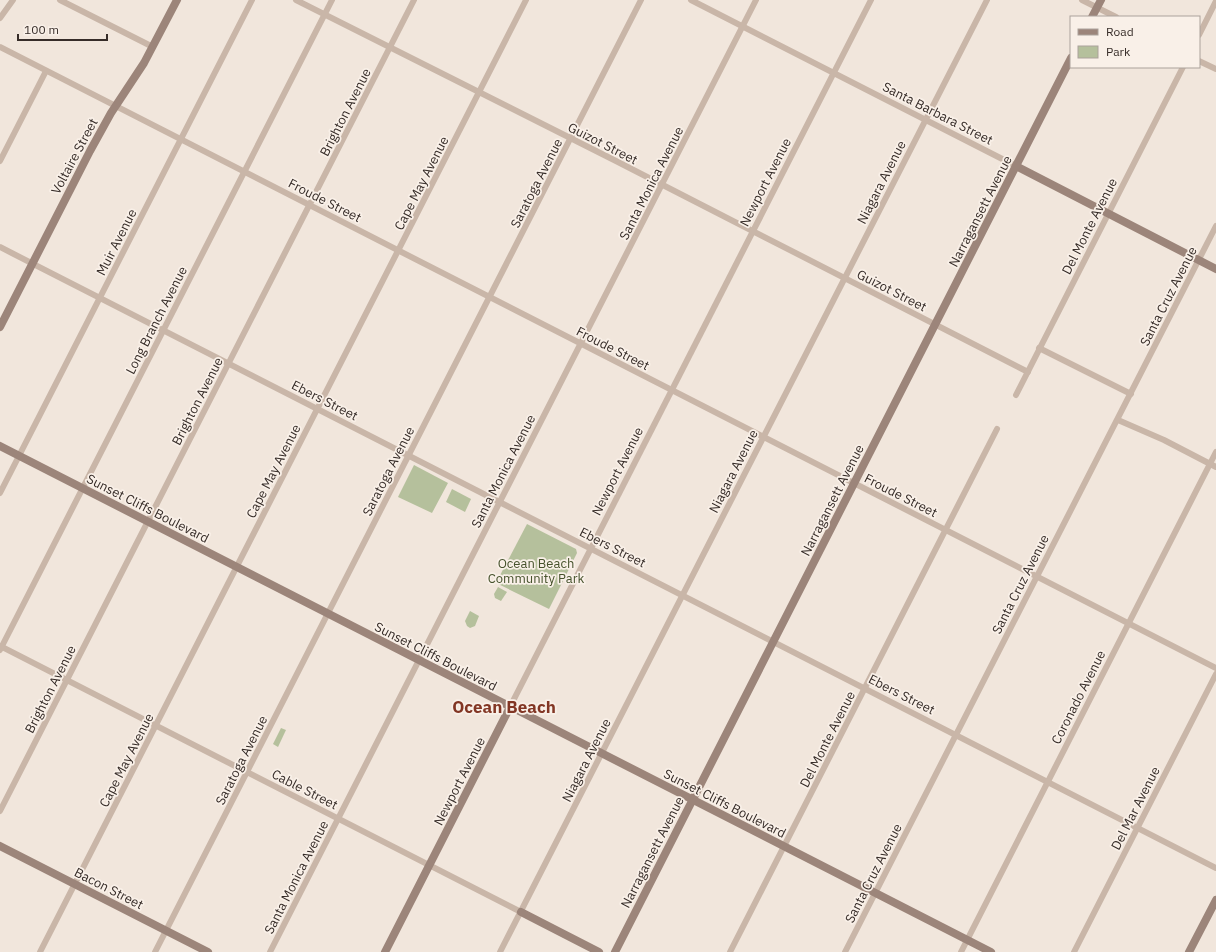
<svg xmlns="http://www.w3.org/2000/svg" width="1216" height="952" font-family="'IBM Plex Sans',sans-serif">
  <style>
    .green { fill: #b5c09c }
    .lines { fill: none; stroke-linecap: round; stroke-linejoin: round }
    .street { stroke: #c9b6a8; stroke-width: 6 }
    .secondary { stroke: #9c857a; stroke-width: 8 }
    .labels { text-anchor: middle; stroke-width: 3.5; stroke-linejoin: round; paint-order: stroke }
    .street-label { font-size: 13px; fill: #362c28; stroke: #f9f0e8 }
    .park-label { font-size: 13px; fill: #47532d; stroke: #f9f0e8 }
    .district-label { font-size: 17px; font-weight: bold; fill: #823624; stroke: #f9f0e8 }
  </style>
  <rect width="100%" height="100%" fill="#f1e6dc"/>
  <g class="green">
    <path d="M414,465L448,483L432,513L398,497Z"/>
    <path d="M452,489L471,499L465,512L446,502Z"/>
    <path d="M527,524L576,549L577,553L549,609L496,583Z"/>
    <path d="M498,587L507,592L501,601L495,598L494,594Z"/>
    <path d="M470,611L479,616L475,626L470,628L467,626L465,621Z"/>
    <path d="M281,728L286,730L278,747L273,744Z"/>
  </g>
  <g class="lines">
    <g class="street">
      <path d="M60,0L153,47"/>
      <path d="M296,0L616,161L1028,372"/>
      <path d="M691,0L1016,166"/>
      <path d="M1082,0L1116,17"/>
      <path d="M0,18L13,0"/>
      <path d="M1199,35L1216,1"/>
      <path d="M0,47L1216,668"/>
      <path d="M1199,61L1216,69"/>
      <path d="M0,161L46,71"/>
      <path d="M0,247L1216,868"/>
      <path d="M1039,348L1131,394"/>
      <path d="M1016,395L1183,67"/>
      <path d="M1118,420L1164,440L1216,467"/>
      <path d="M0,493L252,0"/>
      <path d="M0,646L521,912"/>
      <path d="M0,650L332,0"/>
      <path d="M510,707L871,0"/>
      <path d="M0,811L414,0"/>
      <path d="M40,952L526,0"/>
      <path d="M155,952L641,0"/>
      <path d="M270,952L756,0"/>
      <path d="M500,952L987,0"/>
      <path d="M730,952L997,429"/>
      <path d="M845,952L1216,226"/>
      <path d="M961,952L1216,452"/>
      <path d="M1074,952L1216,674"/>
    </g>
    <g class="secondary">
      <path d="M1092,17L1101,0"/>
      <path d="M1016,166L1216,269"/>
      <path d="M0,327L90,151L111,113L144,63L177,0"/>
      <path d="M0,446L991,952"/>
      <path d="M0,846L208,952"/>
      <path d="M521,912L599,952"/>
      <path d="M385,952L510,707"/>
      <path d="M615,952L1071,58"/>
      <path d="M1189,952L1216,900"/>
    </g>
  </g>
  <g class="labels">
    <g class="street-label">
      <text transform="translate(345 112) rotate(-63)" y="5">Brighton Avenue</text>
      <text transform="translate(938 113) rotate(27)" y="5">Santa Barbara Street</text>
      <text transform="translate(603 143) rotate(27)" y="5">Guizot Street</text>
      <text transform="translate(74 156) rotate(-62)" y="5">Voltaire Street</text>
      <text transform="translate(765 182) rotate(-63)" y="5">Newport Avenue</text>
      <text transform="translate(881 182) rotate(-63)" y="5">Niagara Avenue</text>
      <text transform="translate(421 183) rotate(-63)" y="5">Cape May Avenue</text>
      <text transform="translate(536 183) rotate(-63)" y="5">Saratoga Avenue</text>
      <text transform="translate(651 183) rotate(-63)" y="5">Santa Monica Avenue</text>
      <text transform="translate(325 200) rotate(27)" y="5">Froude Street</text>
      <text transform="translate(980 211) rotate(-63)" y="5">Narragansett Avenue</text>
      <text transform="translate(1089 226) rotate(-63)" y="5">Del Monte Avenue</text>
      <text transform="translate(116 242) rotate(-63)" y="5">Muir Avenue</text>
      <text transform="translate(892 290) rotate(27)" y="5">Guizot Street</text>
      <text transform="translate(1168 296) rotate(-63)" y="5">Santa Cruz Avenue</text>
      <text transform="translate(156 320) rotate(-63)" y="5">Long Branch Avenue</text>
      <text transform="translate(613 348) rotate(27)" y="5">Froude Street</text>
      <text transform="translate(325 400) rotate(27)" y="5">Ebers Street</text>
      <text transform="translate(197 401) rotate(-63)" y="5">Brighton Avenue</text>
      <text transform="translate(273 471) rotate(-63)" y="5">Cape May Avenue</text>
      <text transform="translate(388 471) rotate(-63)" y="5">Saratoga Avenue</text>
      <text transform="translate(503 471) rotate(-63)" y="5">Santa Monica Avenue</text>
      <text transform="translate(617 471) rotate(-63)" y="5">Newport Avenue</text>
      <text transform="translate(733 471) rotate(-63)" y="5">Niagara Avenue</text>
      <text transform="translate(901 495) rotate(27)" y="5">Froude Street</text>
      <text transform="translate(832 500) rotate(-63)" y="5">Narragansett Avenue</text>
      <text transform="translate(148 508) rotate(27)" y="5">Sunset Cliffs Boulevard</text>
      <text transform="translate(613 547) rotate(27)" y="5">Ebers Street</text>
      <text transform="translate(1020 584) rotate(-63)" y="5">Santa Cruz Avenue</text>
      <text transform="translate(436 656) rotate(27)" y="5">Sunset Cliffs Boulevard</text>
      <text transform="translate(50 689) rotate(-63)" y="5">Brighton Avenue</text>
      <text transform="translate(902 694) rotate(27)" y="5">Ebers Street</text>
      <text transform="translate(1078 697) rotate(-63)" y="5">Coronado Avenue</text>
      <text transform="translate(827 739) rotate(-63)" y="5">Del Monte Avenue</text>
      <text transform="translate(126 760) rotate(-63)" y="5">Cape May Avenue</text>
      <text transform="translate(241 760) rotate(-63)" y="5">Saratoga Avenue</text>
      <text transform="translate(586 760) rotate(-63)" y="5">Niagara Avenue</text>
      <text transform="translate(459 781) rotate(-63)" y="5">Newport Avenue</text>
      <text transform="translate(305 789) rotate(27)" y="5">Cable Street</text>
      <text transform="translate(725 803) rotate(27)" y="5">Sunset Cliffs Boulevard</text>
      <text transform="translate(1135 808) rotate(-63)" y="5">Del Mar Avenue</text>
      <text transform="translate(652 852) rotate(-63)" y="5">Narragansett Avenue</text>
      <text transform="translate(873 873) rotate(-63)" y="5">Santa Cruz Avenue</text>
      <text transform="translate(296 877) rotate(-63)" y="5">Santa Monica Avenue</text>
      <text transform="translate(109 888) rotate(27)" y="5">Bacon Street</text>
    </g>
    <g class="park-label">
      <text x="536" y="568">Ocean Beach<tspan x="536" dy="15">Community Park</tspan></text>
    </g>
    <g class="district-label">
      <text x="504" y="713">Ocean Beach</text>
    </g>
  </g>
  <rect x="1070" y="16" width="130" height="52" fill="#f9f0e8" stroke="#aba29b"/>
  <rect x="1078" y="29" width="20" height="6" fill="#9c857a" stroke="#aba29b"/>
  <text x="1106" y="36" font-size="12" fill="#362c28">Road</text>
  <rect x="1078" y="46" width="20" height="12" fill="#b5c09c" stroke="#aba29b"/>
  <text x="1106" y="56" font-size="12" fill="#362c28">Park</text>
  <path d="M18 34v6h89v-6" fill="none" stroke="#362c28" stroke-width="2"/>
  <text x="24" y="34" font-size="12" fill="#362c28" stroke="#f9f0e8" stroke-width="3" paint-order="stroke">100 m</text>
</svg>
